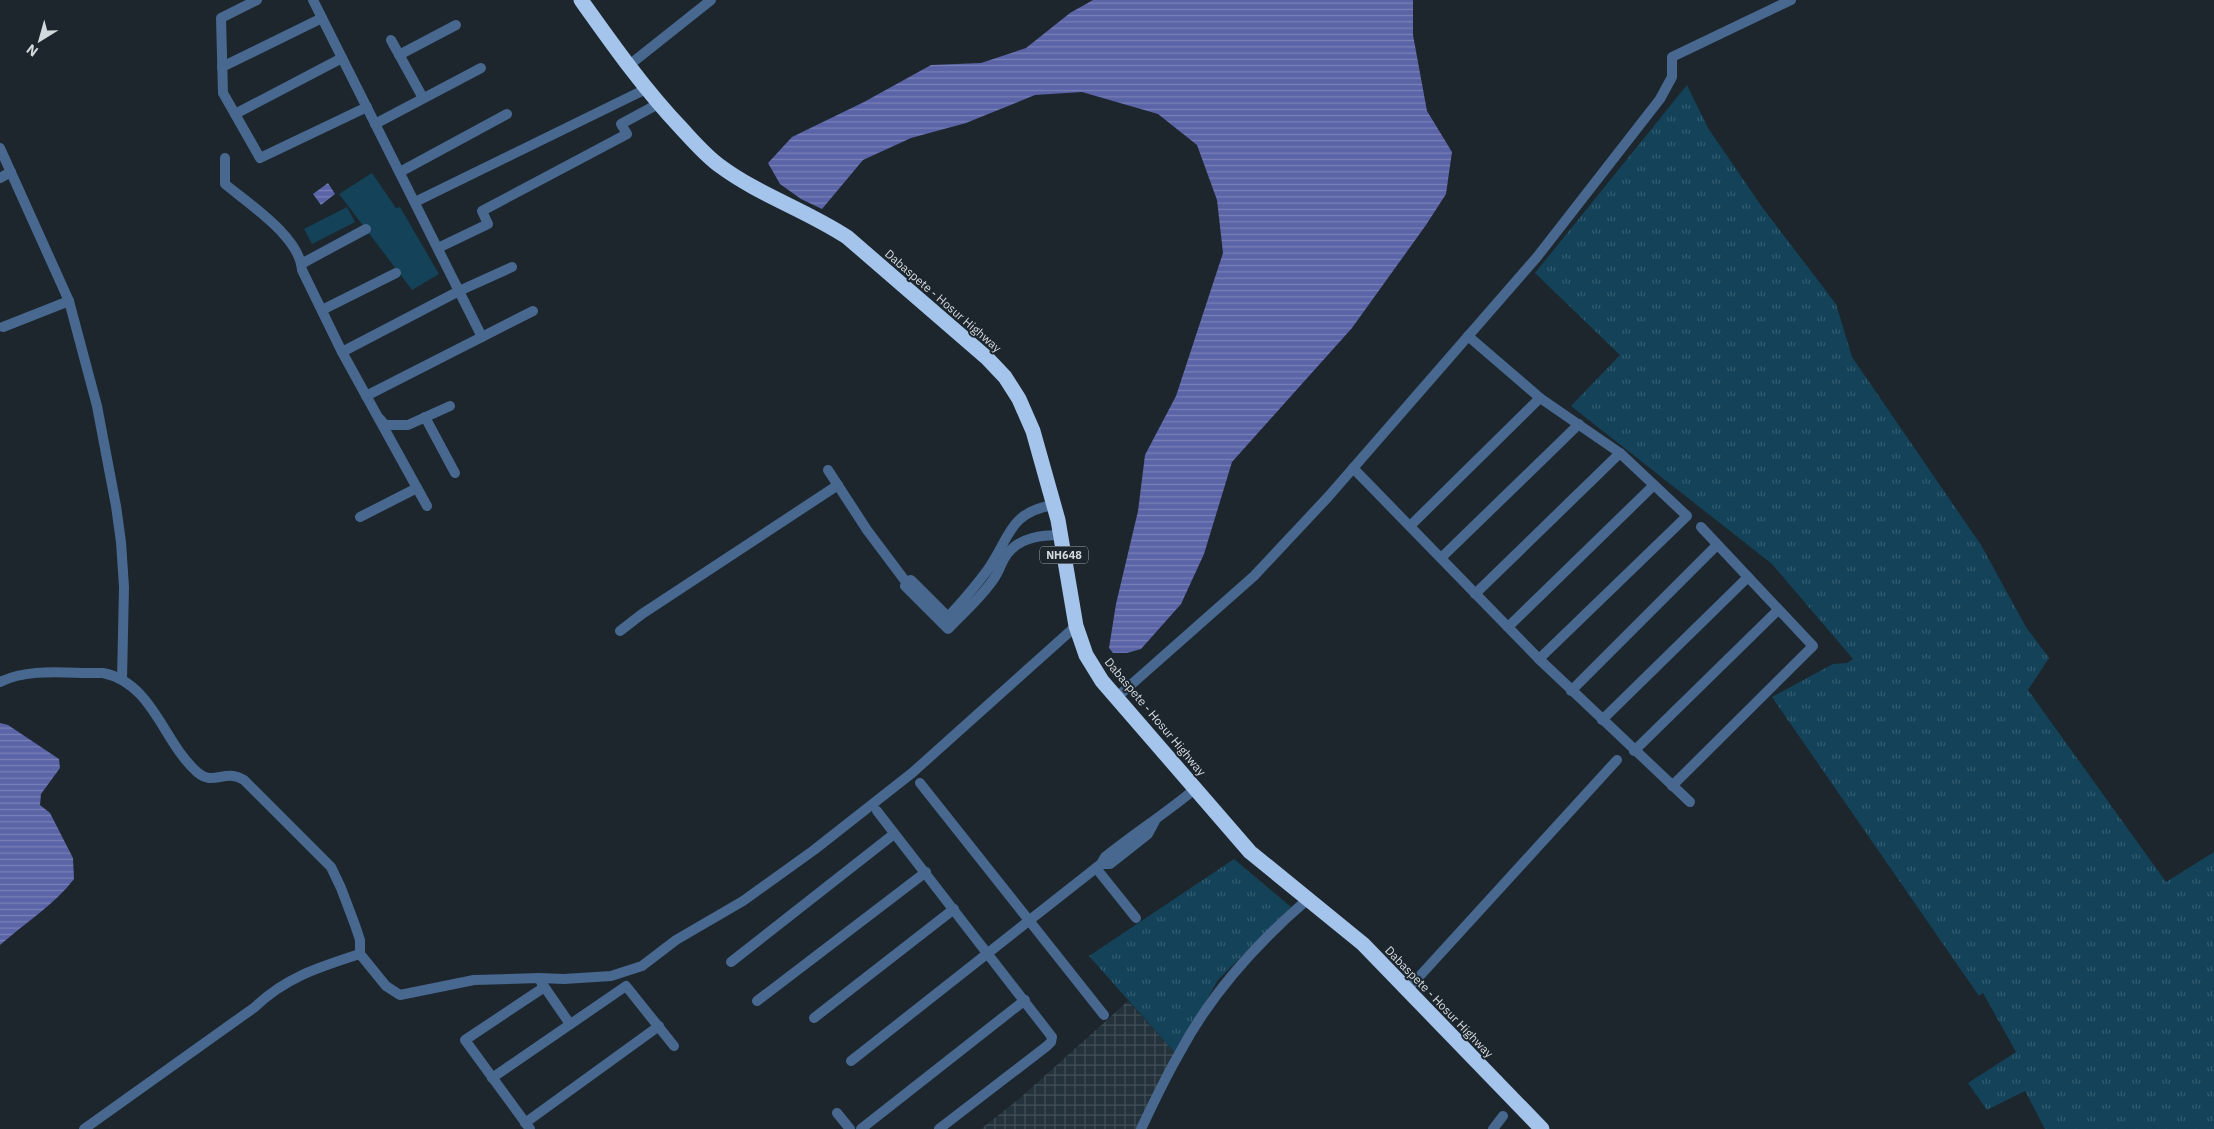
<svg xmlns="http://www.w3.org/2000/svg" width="2214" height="1129" font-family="'IBM Plex Sans',sans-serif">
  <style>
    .industrial { fill: url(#industrial-grid) }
    .grass { fill: url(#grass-tufts) }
    .pitch { fill: #134259 }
    .water { fill: url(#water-rules) }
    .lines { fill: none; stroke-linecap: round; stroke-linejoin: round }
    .street { stroke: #486890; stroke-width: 10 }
    .highway { stroke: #a4c4ec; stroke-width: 15 }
    .labels { text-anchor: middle; stroke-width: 4; stroke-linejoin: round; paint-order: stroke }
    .shield { fill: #1c262c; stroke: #9ca4a8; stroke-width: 1 }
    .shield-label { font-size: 11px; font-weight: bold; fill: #d3dadd }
    .street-label { font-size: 12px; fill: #d3dadd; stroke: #1c262c }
  </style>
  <defs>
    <pattern id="industrial-grid" width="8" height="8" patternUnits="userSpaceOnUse" patternTransform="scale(1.25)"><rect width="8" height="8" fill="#23323b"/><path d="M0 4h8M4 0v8" fill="none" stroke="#424f57"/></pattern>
    <pattern id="grass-tufts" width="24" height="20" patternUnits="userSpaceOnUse" patternTransform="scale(1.25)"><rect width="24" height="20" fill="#134259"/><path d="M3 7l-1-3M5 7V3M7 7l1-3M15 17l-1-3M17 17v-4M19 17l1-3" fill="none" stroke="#345d70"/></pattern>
    <pattern id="water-rules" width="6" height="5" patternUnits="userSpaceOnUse" patternTransform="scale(1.25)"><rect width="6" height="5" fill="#5b64a7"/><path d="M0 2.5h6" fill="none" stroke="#7981b7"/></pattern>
  </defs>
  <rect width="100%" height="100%" fill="#1c262c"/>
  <path class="industrial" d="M1128,1001L1176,1054L1138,1129H981L1019,1099Z"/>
  <g class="grass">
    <path d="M1687,85L1708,128L1762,207L1836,304L1852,357L1981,545L2026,627L2049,658L2028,690L2166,882L2214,852V1129H2045L2025,1091L1987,1110L1968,1083L2016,1052L1983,993L1979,996L1772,697L1833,664L1847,663L1853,659L1772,564L1571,406L1620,355L1535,273Z"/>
    <path d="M1234,859L1291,907L1218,980L1176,1054L1089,956Z"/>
  </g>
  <g class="pitch">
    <path d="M372,173L396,208L400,207L439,274L412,290L339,194Z"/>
    <path d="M347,207L355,222L312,244L304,229Z"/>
  </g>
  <g class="water">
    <path d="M1093,0H1413V35L1427,111L1452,152L1446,194L1426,225L1352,328L1232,462L1204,554L1181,604L1141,649L1127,653H1113L1109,648L1116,604L1138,511L1145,455L1176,396L1223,253L1217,200L1197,145L1158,114L1082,92L1035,95L966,123L911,138L863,160L822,209L801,199L780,184L768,163L792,137L864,102L931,65L981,63L1026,48L1070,13Z"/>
    <path d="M328,183L335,194L321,205L313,194Z"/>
    <path d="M0,723L8,725L59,759L60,768L41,794L40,805L50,813L73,858L74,879C54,905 25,923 0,945Z"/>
  </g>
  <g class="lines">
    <g class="street">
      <path d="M257,0L221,18L223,93L260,158L367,107"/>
      <path d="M313,0L482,337"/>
      <path d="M391,40L423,98"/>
      <path d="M399,55L456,25"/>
      <path d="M628,66L711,0"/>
      <path d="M222,67L322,18"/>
      <path d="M235,114L342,58"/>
      <path d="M375,124L481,68"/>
      <path d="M0,148L69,301L97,406L116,506L121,542L124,587L122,679"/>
      <path d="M225,158V184C249,204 300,237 302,270L342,352L427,506"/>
      <path d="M400,172L507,114"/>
      <path d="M0,178L11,172"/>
      <path d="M415,202L646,89"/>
      <path d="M438,248L488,224L482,211L627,134L621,124L658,104"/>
      <path d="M301,264L366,229"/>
      <path d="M322,310L396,273"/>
      <path d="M3,327L69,301"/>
      <path d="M1468,336L1540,398L1620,453L1687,516L1539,659"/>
      <path d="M342,352L459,291L512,267"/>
      <path d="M366,396L533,311"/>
      <path d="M425,417L455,473"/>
      <path d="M380,419L385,425H408L450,406"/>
      <path d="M1353,468L1539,659L1690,802"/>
      <path d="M828,470L867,530L906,582L905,586L948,629C964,612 983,596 995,577C1000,570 1002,560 1008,553C1021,537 1042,535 1061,535"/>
      <path d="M360,517L417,488"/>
      <path d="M1410,526L1540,398"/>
      <path d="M1441,558L1579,424"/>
      <path d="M906,582L911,580L948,617C961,603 974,588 986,572C1010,540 1007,512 1054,505"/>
      <path d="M1475,594L1620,453"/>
      <path d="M1508,627L1654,485"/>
      <path d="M620,631L642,614L838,485"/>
      <path d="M0,682C30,667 70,674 103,673C153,683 163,742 197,772C214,787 224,768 244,780L331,867L341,888L355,925L360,940V954"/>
      <path d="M1571,691L1717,545"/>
      <path d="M1116,698L1254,576L1328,497L1537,257L1660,99L1672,77V57L1791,0"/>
      <path d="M1602,720L1748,577"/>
      <path d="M1634,751L1778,610"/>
      <path d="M920,783L1104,1015"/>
      <path d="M1672,786L1813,646L1701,527"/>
      <path d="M877,811L1052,1037L1051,1042L1047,1046L939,1129"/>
      <path d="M1101,864H1110L1148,834L1155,821"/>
      <path d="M1096,868L1136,918"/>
      <path d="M731,962L894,834"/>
      <path d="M541,982L570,1024"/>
      <path d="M1407,990L1617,760"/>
      <path d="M757,1001L926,872"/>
      <path d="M814,1018L954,909"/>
      <path d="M851,1061L1101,864L1105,857C1135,833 1166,813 1195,789"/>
      <path d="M492,1078L626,986L674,1046"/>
      <path d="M837,1113L850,1129"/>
      <path d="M525,1123L659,1026"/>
      <path d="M84,1129L255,1007C286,977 320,967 360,954L386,986L400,995L474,980L539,978L564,979L611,976L642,966L676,940L743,901L814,850L912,773L1076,626"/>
      <path d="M530,1129L465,1040L543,988"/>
      <path d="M861,1129L1025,1000"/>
      <path d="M1141,1129C1153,1104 1165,1078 1179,1054C1210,995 1258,942 1308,899"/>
      <path d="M1493,1129L1503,1116"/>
    </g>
    <path class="highway" d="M581,0C613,45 644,89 682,129C694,142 706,156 720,166C759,195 806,210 847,237L987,358L1005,377L1019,399L1033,431L1058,520L1076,626L1086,655L1102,681L1250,852L1363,944L1542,1129"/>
  </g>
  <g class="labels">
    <rect class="shield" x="1040" y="546.5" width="48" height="17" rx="4"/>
    <g class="shield-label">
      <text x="1064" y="559">NH648</text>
    </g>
    <g class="street-label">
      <text transform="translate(943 301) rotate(41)" y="4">Dabaspete - Hosur Highway</text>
      <text transform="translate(1155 717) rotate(50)" y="4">Dabaspete - Hosur Highway</text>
      <text transform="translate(1439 1002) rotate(46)" y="4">Dabaspete - Hosur Highway</text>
    </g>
  </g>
  <g transform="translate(40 40) rotate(217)" stroke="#1c262c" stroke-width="4" paint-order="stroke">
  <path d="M0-4L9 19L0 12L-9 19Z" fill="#d3dadd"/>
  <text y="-8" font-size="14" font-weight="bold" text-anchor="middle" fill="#d3dadd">N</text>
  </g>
</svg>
